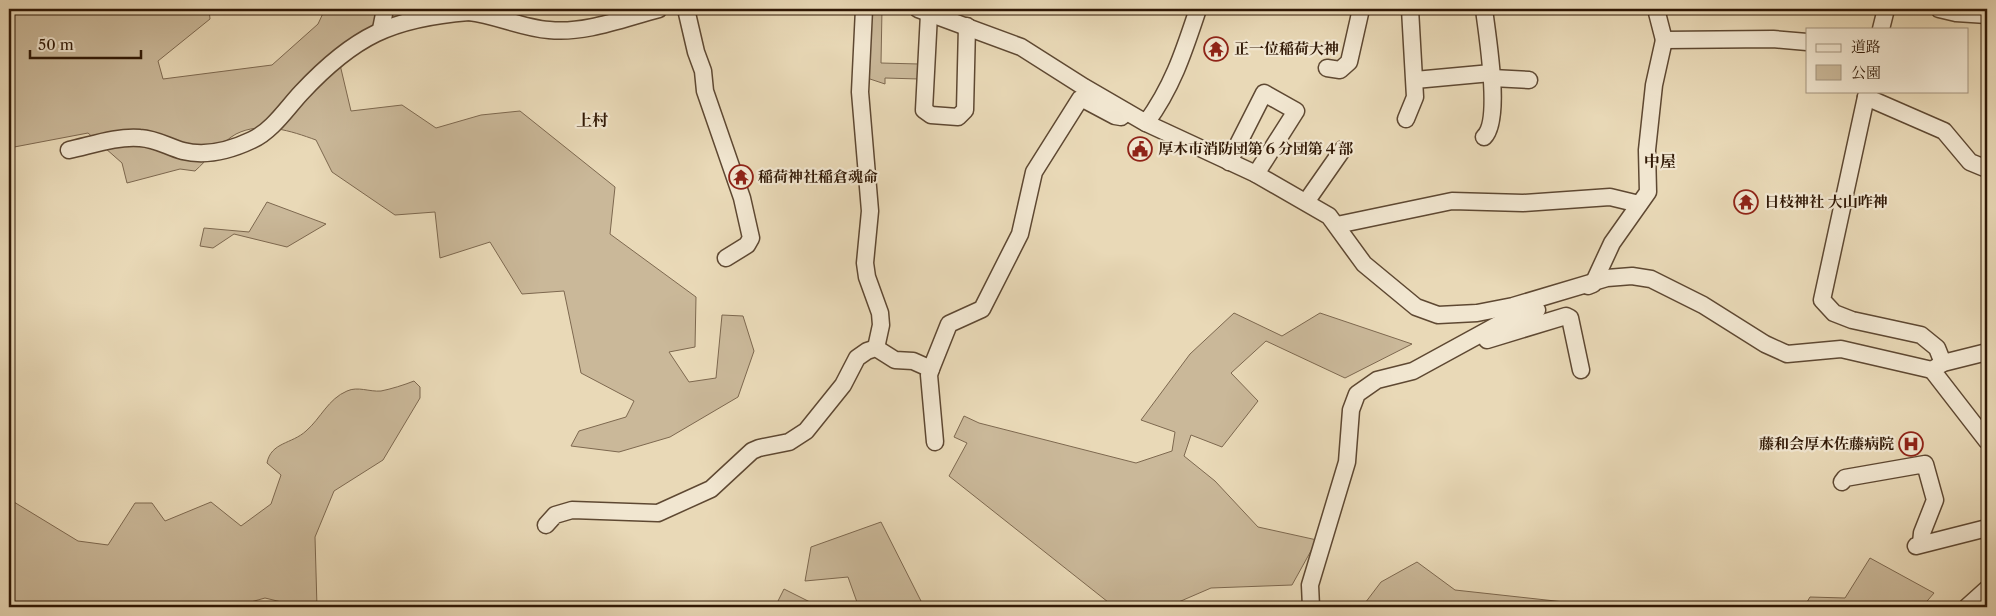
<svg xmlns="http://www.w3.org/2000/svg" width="1996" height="616" font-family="'Libre Caslon Text','Noto Serif JP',serif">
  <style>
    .green { fill: #cab899; stroke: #7d684f }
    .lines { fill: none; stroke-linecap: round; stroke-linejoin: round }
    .minor-casing { stroke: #5e4832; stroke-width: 19 }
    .minor { stroke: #f1e6d0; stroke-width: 16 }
    .labels { text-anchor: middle; stroke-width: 4.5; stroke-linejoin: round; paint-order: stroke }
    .poi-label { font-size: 15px; font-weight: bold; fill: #301805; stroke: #f1e6d0; text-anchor: start }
    .neighbourhood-label { font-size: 16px; font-weight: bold; fill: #301805; stroke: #f1e6d0 }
  </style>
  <rect width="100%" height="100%" fill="#e9d9b7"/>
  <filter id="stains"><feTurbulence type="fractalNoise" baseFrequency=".004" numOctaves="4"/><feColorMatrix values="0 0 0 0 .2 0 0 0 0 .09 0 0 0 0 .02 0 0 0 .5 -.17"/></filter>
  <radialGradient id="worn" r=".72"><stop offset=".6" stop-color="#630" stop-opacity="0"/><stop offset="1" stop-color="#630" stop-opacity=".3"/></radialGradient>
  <g class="green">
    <path d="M20,9H209L210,19L158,61L163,79L272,65L318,24L325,9H421L395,19L337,52L351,111L402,105L436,128L481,115L520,111L615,187L610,234L696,297L695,347L669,352L689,382L716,378L722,315L743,316L754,351L738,397L670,437L619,452L571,446L579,431L626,417L634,401L581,373L564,291L522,294L490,242L440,258L435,212L395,215L332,172L316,140C291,131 262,121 236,134C223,141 206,161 195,171L180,169L127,183L122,163L88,133L9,148V15Z"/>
    <path d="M868,9H882L881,63L919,64V79L885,78V84L864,77Z"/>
    <path d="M267,202L326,224L287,247L234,234L213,248L200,246L204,228L249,232Z"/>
    <path d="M1234,313L1282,336L1320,313L1412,344L1345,378L1266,341L1231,373L1258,401L1222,447L1191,435L1184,456L1215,481L1258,527L1317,540L1292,585L1211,588L1167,607H1106L1108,602L949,476L967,443L954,437L964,416L979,423L1136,463L1172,451L1175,432L1141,420L1190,354Z"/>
    <path d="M414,381L420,387V398L383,460L334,491L315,537L317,607H302L265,598L233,607H9V499L78,541L108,545L135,503H152L165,521L211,502L241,526L271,504L281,475L267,463C271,442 292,444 306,431C321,418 328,399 347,391C358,386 369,392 381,391C391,389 404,385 414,381Z"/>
    <path d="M881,522L922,603L917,607H835L858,605L848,577L805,581L811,547Z"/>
    <path d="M1870,558L1934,593L1922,607H1804L1810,597L1845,598Z"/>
    <path d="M1417,562L1455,590L1610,607H1362L1381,582Z"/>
    <path d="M784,589L820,607H775Z"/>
  </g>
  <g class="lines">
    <g class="minor-casing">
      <g id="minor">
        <path d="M468,9L469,12C496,15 522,28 549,30C585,34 624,18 659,9"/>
        <path d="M686,9L696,52L703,71L705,91L742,198L751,238L747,245L726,258"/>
        <path d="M864,9L860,92L870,211L865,263L867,277L880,313L881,325L876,348"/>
        <path d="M918,9L1021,47L1084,87L1146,123C1173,86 1184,51 1198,9"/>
        <path d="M1656,9L1664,40L1773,39L1807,42"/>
        <path d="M1939,9L1956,13L1987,15"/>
        <path d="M929,14L924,110L931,115L958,117L965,110L967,26"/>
        <path d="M381,29L385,9"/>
        <path d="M1881,29L1886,9"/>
        <path d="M1327,68L1340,70L1349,62L1361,9"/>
        <path d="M1492,78L1529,80"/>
        <path d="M1415,80L1491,73"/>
        <path d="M1868,91L1866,97L1944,131L1970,162L1987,169"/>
        <path d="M1866,97L1822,300L1834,313L1852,320L1921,335L1937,348L1943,363"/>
        <path d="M1406,119L1415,97L1410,9"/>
        <path d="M1146,123L1256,174L1329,216L1364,264L1416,307L1438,315L1477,313L1513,306L1607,278L1632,276L1651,279L1703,305L1765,344L1787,354L1841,349L1932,370"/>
        <path d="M1484,137C1502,120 1487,35 1484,9"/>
        <path d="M69,150C92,145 117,136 140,138C157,139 168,147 183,151C207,157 231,150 252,140C272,131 287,108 301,93C354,36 392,18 469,12"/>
        <path d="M1229,162L1264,93L1296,111L1256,174"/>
        <path d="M1306,202L1343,149"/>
        <path d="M1337,225L1452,201L1523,203L1610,197L1639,204"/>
        <path d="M1588,286L1593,284L1612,243L1648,192L1647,150L1654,85L1664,40"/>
        <path d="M1487,340L1566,316L1570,318L1581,370"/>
        <path d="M1987,352L1943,363L1932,370L1987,441"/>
        <path d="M931,369L929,375L935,442"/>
        <path d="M1842,482L1845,478L1925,464L1935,500L1922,533L1921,543"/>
        <path d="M546,525L555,515L572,510L658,513L711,489L752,451L759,448L789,442L806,431L843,385L857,358L867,351L876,348L895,360L913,361L931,369L949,324L982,309L1020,234L1034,172L1080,99H1083L1115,116L1121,117L1126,112"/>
        <path d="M1916,546L1987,528"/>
        <path d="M1311,607L1310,585L1347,462L1351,410L1357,394L1377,380L1413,371L1499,324L1537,310"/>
        <path d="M1967,607L1987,589"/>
      </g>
    </g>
    <use href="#minor" class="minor"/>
  </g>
  <defs>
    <g id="temple-ring" transform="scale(1.25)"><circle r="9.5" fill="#f1e6d0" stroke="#8f2418" stroke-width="1.5"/><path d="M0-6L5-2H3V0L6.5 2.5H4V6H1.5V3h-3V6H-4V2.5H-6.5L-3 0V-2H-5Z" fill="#8f2418"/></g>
    <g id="civic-ring" transform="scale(1.25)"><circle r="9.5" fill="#f1e6d0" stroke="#8f2418" stroke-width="1.5"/><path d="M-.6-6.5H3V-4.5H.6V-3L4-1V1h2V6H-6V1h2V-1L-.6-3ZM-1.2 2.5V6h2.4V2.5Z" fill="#8f2418"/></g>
    <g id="hospital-ring" transform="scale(1.25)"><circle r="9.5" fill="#f1e6d0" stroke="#8f2418" stroke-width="1.5"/><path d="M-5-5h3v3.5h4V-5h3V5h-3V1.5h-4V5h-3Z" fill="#8f2418"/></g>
  </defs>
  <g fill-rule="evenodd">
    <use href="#temple-ring" x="1216" y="49"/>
    <use href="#civic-ring" x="1140" y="149"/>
    <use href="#temple-ring" x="741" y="177"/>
    <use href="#temple-ring" x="1746" y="202"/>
    <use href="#hospital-ring" x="1911" y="444"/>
  </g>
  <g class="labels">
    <g class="poi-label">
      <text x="1234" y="54">正一位稲荷大神</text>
      <text x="1158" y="154">厚木市消防団第６分団第４部</text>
      <text x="758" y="182">稲荷神社稲倉魂命</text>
      <text x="1764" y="207">日枝神社 大山咋神</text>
      <text x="1894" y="449" text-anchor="end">藤和会厚木佐藤病院</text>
    </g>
    <g class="neighbourhood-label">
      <text x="592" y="126">上村</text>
      <text x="1660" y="167">中屋</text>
    </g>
  </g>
  <rect width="1996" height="616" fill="none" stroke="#e9d9b7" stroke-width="30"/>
  <rect x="10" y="10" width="1976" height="596" fill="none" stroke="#301805" stroke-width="2.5"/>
  <rect x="15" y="15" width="1966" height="586" fill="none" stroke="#301805"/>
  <rect x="1806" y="28" width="162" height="65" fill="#f1e6d0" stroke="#a4947f"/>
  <rect x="1816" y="44" width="25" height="8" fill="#f1e6d0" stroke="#a4947f"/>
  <text x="1851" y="52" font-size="15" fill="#301805">道路</text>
  <rect x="1816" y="65" width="25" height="15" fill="#cab899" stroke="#a4947f"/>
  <text x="1851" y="78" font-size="15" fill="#301805">公園</text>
  <path d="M30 50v8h111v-8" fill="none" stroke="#301805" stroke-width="2.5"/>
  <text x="38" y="50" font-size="15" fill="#301805" stroke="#f1e6d0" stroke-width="4" paint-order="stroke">50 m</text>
  <rect width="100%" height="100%" filter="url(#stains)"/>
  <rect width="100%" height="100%" fill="url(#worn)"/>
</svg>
